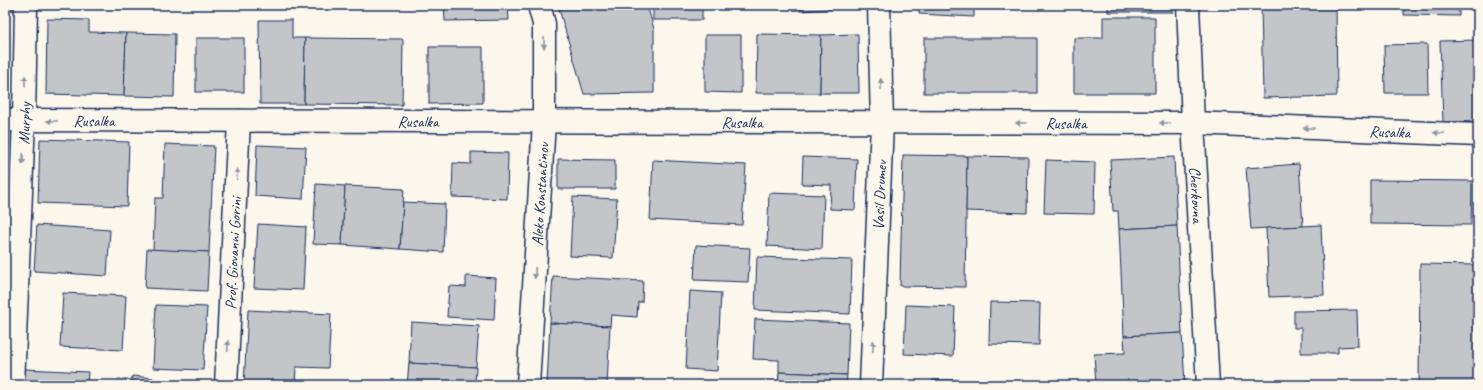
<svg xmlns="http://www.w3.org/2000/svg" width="1483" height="390" font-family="Caveat,sans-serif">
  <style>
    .building { fill: #c3c5c9; stroke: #1b2f5e }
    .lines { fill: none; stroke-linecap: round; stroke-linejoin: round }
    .minor-casing { stroke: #1b2f5e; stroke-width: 25 }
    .tertiary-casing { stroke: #1b2f5e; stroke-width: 25 }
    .minor { stroke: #fbf7ec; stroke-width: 22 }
    .tertiary { stroke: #fbf7ec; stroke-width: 22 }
    .oneway { fill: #8b93a5 }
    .labels { text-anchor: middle; stroke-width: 3; stroke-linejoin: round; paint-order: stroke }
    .street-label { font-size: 16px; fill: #1b2f5e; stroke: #fbf7ec }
  </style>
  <rect width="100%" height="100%" fill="#fbf7ec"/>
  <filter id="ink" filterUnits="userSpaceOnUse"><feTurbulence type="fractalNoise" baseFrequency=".025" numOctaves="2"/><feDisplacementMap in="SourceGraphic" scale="8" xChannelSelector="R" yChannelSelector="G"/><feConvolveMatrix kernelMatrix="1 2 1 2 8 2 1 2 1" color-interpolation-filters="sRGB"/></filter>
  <g filter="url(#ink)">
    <g class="building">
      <path d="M5,5H12L13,9H5Z"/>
      <path d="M444,5H508L509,20L445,21Z"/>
      <path d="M575,5H647L654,29V93L584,94L559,9Z"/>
      <rect x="653" y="5" width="49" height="15"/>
      <path d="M799,5H841V8L800,11Z"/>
      <path d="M919,5H974V17L919,14Z"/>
      <rect x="1108" y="5" width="65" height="7"/>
      <path d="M1261,5H1336L1337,96L1263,98Z"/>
      <path d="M1404,5H1459V16L1404,15Z"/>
      <path d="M1103,17H1155V93H1074V38H1103Z"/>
      <path d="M47,19L89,20V32L126,33L124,96L46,94Z"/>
      <path d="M259,20H292V38H305L304,104H260Z"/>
      <path d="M126,33L175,34L174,97L124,96Z"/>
      <path d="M757,34L821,35L820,93H756Z"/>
      <path d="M858,34L859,93H820L821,35Z"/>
      <path d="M705,35H741V93L705,92Z"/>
      <rect x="196" y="38" width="48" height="54"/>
      <path d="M305,38L403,39L402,105L304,104Z"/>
      <rect x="924" y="38" width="113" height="55"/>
      <path d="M1478,40V121L1443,122L1440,41Z"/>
      <path d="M1427,44L1428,93H1385L1384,45Z"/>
      <path d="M429,47H483V103L429,104Z"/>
      <path d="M40,139L129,142L127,206L38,203Z"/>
      <path d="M165,144L214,146L209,252L153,250L155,198H163Z"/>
      <path d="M257,145L306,147L303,199L255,196Z"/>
      <path d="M5,146H7L5,172Z"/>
      <path d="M471,152L508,153L507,199L452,197L453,163L471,164Z"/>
      <path d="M903,155L967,156L965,287L900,286Z"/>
      <path d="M967,156L1028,157L1027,213L966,211Z"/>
      <path d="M803,157L857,159L855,210L830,209L831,185L802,184Z"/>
      <path d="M1174,157L1177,226L1119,229L1118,211H1113L1110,160Z"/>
      <path d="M558,159L615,160V189H558Z"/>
      <path d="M653,160L746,165L742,225L650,220Z"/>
      <path d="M1046,160L1095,162L1094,214L1044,213Z"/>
      <path d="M1299,164L1303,226L1251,229L1246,168Z"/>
      <path d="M1370,180L1472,181L1471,225L1370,224Z"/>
      <path d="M316,184L345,186L342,245L313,244Z"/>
      <path d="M345,186L404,189L400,249L342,245Z"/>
      <path d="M769,193L824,195L822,249L767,246Z"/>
      <path d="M573,197L617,199L613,258L570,256Z"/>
      <path d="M403,202L445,204L443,252L400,249Z"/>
      <path d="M258,224L306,227L303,290L254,288Z"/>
      <path d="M37,225L110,230L107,276L34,271Z"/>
      <path d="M1321,225L1324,295L1269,297L1266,228Z"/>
      <path d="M1177,226L1182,333L1124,336L1119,229Z"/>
      <path d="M696,245L750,248L748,282L694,280Z"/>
      <path d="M147,249L209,252L207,291L145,288Z"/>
      <path d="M757,257L852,260L850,314L755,310Z"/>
      <path d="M1420,264L1478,265V385H1419Z"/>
      <path d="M466,276L496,278L494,320L447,317L449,286L466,287Z"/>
      <path d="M553,276L643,281L642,302H638L637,317L611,315L610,326L550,323Z"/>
      <path d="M690,291L721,293L717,371L686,369Z"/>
      <path d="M63,293L126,296L123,350L60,347Z"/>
      <path d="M990,302L1040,303L1039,345L989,344Z"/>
      <path d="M156,305L207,307L203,370L153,368Z"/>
      <path d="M906,305L955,307L953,356L904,354Z"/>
      <path d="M248,310L331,314L328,368L296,367L295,385H244Z"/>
      <path d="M1357,310L1358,346L1338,347V353H1301V328H1294V311Z"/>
      <path d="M755,319L849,323L847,375L779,372V360L753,359Z"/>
      <path d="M411,322L479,326L476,367L409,363Z"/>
      <path d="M550,323L610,326L607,385H547Z"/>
      <path d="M1182,333L1185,385H1096L1094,354L1125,353L1124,336Z"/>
      <path d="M409,363L476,367L475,385H407Z"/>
      <path d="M25,369L88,372L87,385H24Z"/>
      <path d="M779,372L847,375L846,385H778Z"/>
      <path d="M132,376L153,378V383L172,385H131Z"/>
      <rect x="933" y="380" width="60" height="5"/>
    </g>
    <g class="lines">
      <g class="minor-casing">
        <g id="minor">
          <path id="s1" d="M5,120L1193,123L1478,135"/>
          <path id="s2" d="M13,385L24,120L26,5"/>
          <path id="s3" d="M226,385L239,121"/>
          <path id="s4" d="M528,385L544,122V24L539,5"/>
          <path id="s5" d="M871,385L882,123L879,5"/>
        </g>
      </g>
      <g class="tertiary-casing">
        <g id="tertiary">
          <path id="s6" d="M1188,5L1193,123L1208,385"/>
        </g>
      </g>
      <use href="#minor" class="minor"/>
      <use href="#tertiary" class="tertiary"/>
    </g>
    <defs><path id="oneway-solid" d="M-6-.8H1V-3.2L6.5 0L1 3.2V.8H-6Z"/></defs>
    <g class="oneway">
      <use href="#oneway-solid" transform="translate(544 43) rotate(90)"/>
      <use href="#oneway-solid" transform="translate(25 81) rotate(-89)"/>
      <use href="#oneway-solid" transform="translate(881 84) rotate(-91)"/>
      <use href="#oneway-solid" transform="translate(52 121) rotate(-180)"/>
      <use href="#oneway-solid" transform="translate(1021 123) rotate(180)"/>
      <use href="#oneway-solid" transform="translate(1165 123) rotate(180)"/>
      <use href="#oneway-solid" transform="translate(1309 128) rotate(-178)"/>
      <use href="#oneway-solid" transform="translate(1439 133) rotate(-178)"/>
      <use href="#oneway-solid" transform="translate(23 159) rotate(92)"/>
      <use href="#oneway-solid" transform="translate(237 174) rotate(-87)"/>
      <use href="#oneway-solid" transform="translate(535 273) rotate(93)"/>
      <use href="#oneway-solid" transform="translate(228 346) rotate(-87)"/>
      <use href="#oneway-solid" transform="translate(873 346) rotate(-88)"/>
    </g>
  </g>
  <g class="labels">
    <g class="street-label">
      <text dy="6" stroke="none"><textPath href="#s1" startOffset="89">Rusalka</textPath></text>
      <text dy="6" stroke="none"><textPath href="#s1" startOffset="413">Rusalka</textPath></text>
      <text dy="6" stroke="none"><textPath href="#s2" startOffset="262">Murphy</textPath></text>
      <text dy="6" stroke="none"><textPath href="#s1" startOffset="737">Rusalka</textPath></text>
      <text dy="6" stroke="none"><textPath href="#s1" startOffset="1061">Rusalka</textPath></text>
      <text dy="6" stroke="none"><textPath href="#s1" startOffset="1385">Rusalka</textPath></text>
      <text dy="6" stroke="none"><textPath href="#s4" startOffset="191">Aleko Konstantinov</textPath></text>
      <text dy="6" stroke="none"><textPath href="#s5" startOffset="190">Vasil Drumev</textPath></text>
      <text dy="6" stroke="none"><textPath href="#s6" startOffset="190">Cherkovna</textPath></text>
      <text dy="6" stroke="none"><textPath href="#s3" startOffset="132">Prof. Giovanni Gorini</textPath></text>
    </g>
  </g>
  <rect width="1483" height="390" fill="none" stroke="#fbf7ec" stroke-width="20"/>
  <rect x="10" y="10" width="1463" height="370" fill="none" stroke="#1b2f5e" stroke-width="1.5" filter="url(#ink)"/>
</svg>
